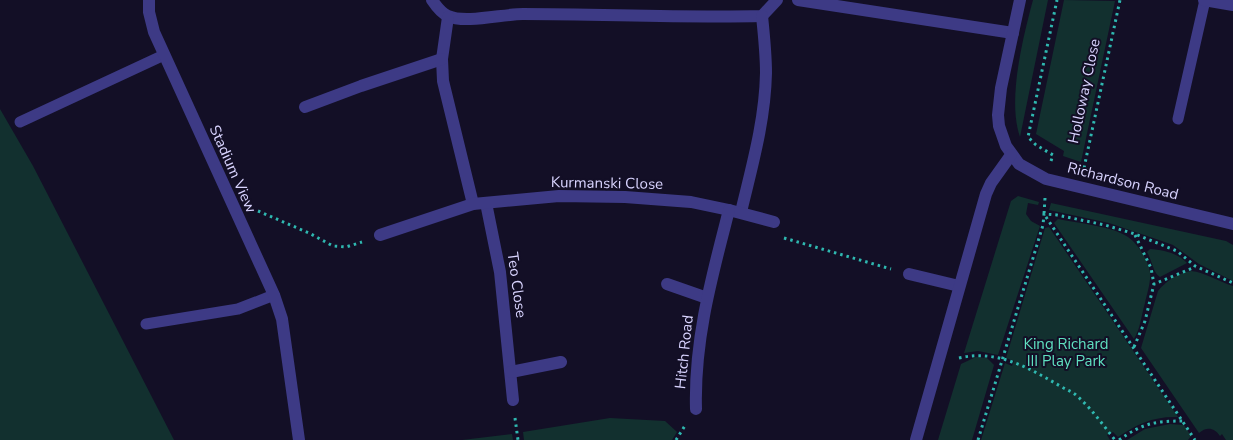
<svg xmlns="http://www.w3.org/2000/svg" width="1233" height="440" font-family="'Nunito Sans',sans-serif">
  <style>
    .green { fill: #12302f }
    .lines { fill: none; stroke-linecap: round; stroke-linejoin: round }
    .path { stroke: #2fb8b0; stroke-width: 3; stroke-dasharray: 2.5 4; stroke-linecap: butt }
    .service { stroke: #3d3a85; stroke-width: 11 }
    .minor { stroke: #3d3a85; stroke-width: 12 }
    .labels { text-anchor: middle; stroke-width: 4; stroke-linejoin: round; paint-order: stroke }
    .street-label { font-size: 15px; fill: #d9d4ff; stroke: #130f26 }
    .park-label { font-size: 15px; fill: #5fe0c0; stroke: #130f26 }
  </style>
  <rect width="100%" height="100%" fill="#130f26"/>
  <g class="green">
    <path d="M1033,0H1048L1020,137C1007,100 1023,37 1033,0Z"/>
    <path d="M1064,0L1115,1L1081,162L1063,156L1064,151L1036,134Z"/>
    <path d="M0,109L33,166L174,440H0Z"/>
    <path d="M1018,196L1039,202L1038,205L1028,203L1026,214L1031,221L1040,226L998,355L978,351L964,353L1011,201Z"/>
    <path d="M1051,203L1226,241L1233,245V281L1199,264L1173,245L1156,239L1109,223L1049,210Z"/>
    <path d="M1058,219C1077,223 1112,226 1128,237C1138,244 1148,260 1150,272C1151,283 1147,293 1145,303C1141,316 1141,327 1134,339L1054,223Z"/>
    <path d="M1049,227L1178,417C1154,416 1137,424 1118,437L1113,432L1107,435L1110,440H981L1005,363L1012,366L1014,361L1006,358L1045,228Z"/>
    <path d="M1150,249C1163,250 1178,253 1187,263L1160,277C1153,273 1152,260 1147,252Z"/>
    <path d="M1191,271C1205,272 1219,282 1233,286V440H1226L1222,434L1220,436C1214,427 1206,427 1199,433L1141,348L1158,291C1166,281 1178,273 1191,271Z"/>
    <path d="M976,357L987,358L994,365L972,440H938L961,364Z"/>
    <path d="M610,418L665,421L677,432L672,440H524L523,432Z"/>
    <path d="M1170,424L1184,425L1191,436L1188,440H1127L1145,429Z"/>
    <path d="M512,434L513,440H462Z"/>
  </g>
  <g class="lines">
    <g class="path">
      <path d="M1051,161L1053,155L1036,145L1028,137L1057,0"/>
      <path d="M1084,168L1120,0"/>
      <path d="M1045,198L1044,214L1195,440"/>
      <path d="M258,211L309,233L333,246L346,247L362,242"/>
      <path d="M1135,235L1151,268L1154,284"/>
      <path d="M784,238L891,269"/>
      <path d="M1134,347L1145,321L1154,284L1195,267"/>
      <path d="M959,358C997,349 1029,368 1060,386C1066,390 1072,391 1077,396C1091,408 1103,425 1115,440"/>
      <path d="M515,418L518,440"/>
      <path d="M676,440L686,424"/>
      <path d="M978,440L1043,225L1044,214L1057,215L1105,225L1135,234L1177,251L1195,266L1233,283"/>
      <path d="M1119,440C1143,423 1155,421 1184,421"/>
    </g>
    <g class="service">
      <path d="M1178,119L1205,0"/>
      <path d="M20,122L164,55"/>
      <path d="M146,324L238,309L274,295"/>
    </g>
    <g class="minor">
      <path d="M149,0V12L154,32L274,295L282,319L299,440"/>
      <path d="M432,0C436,6 441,13 448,16C465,24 503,14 523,14C603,14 682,18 762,16L777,0"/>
      <path d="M798,0L1013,33"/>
      <path d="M1020,0L1001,88L998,115L999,126L1006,146L1019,164L1046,179L1233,224"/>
      <path d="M1204,0L1233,5"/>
      <path d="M448,17L442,59L443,81L473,204"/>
      <path d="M305,107L361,86L442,59"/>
      <path d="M486,203L500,272L513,400"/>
      <path d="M741,212C752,166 765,121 766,73C766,54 764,35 762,16"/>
      <path d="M380,235L473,204L559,196L625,197L691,202L729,210L774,222"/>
      <path d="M909,274L959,286"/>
      <path d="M667,284L707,298"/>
      <path d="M511,372L561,362"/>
      <path d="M696,409C694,340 712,276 729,210"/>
      <path d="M916,440L986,194L991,183L1011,155"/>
    </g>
  </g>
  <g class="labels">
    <g class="street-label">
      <text transform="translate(1084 91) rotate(-78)" y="5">Holloway Close</text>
      <text transform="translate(233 169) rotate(66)" y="5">Stadium View</text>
      <text transform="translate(1123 181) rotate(14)" y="5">Richardson Road</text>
      <text transform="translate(607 183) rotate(1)" y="5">Kurmanski Close</text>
      <text transform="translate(517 285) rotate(82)" y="5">Teo Close</text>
      <text transform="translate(684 352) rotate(-84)" y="5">Hitch Road</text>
    </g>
    <g class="park-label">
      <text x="1066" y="349">King Richard<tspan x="1066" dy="17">III Play Park</tspan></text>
    </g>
  </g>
</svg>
